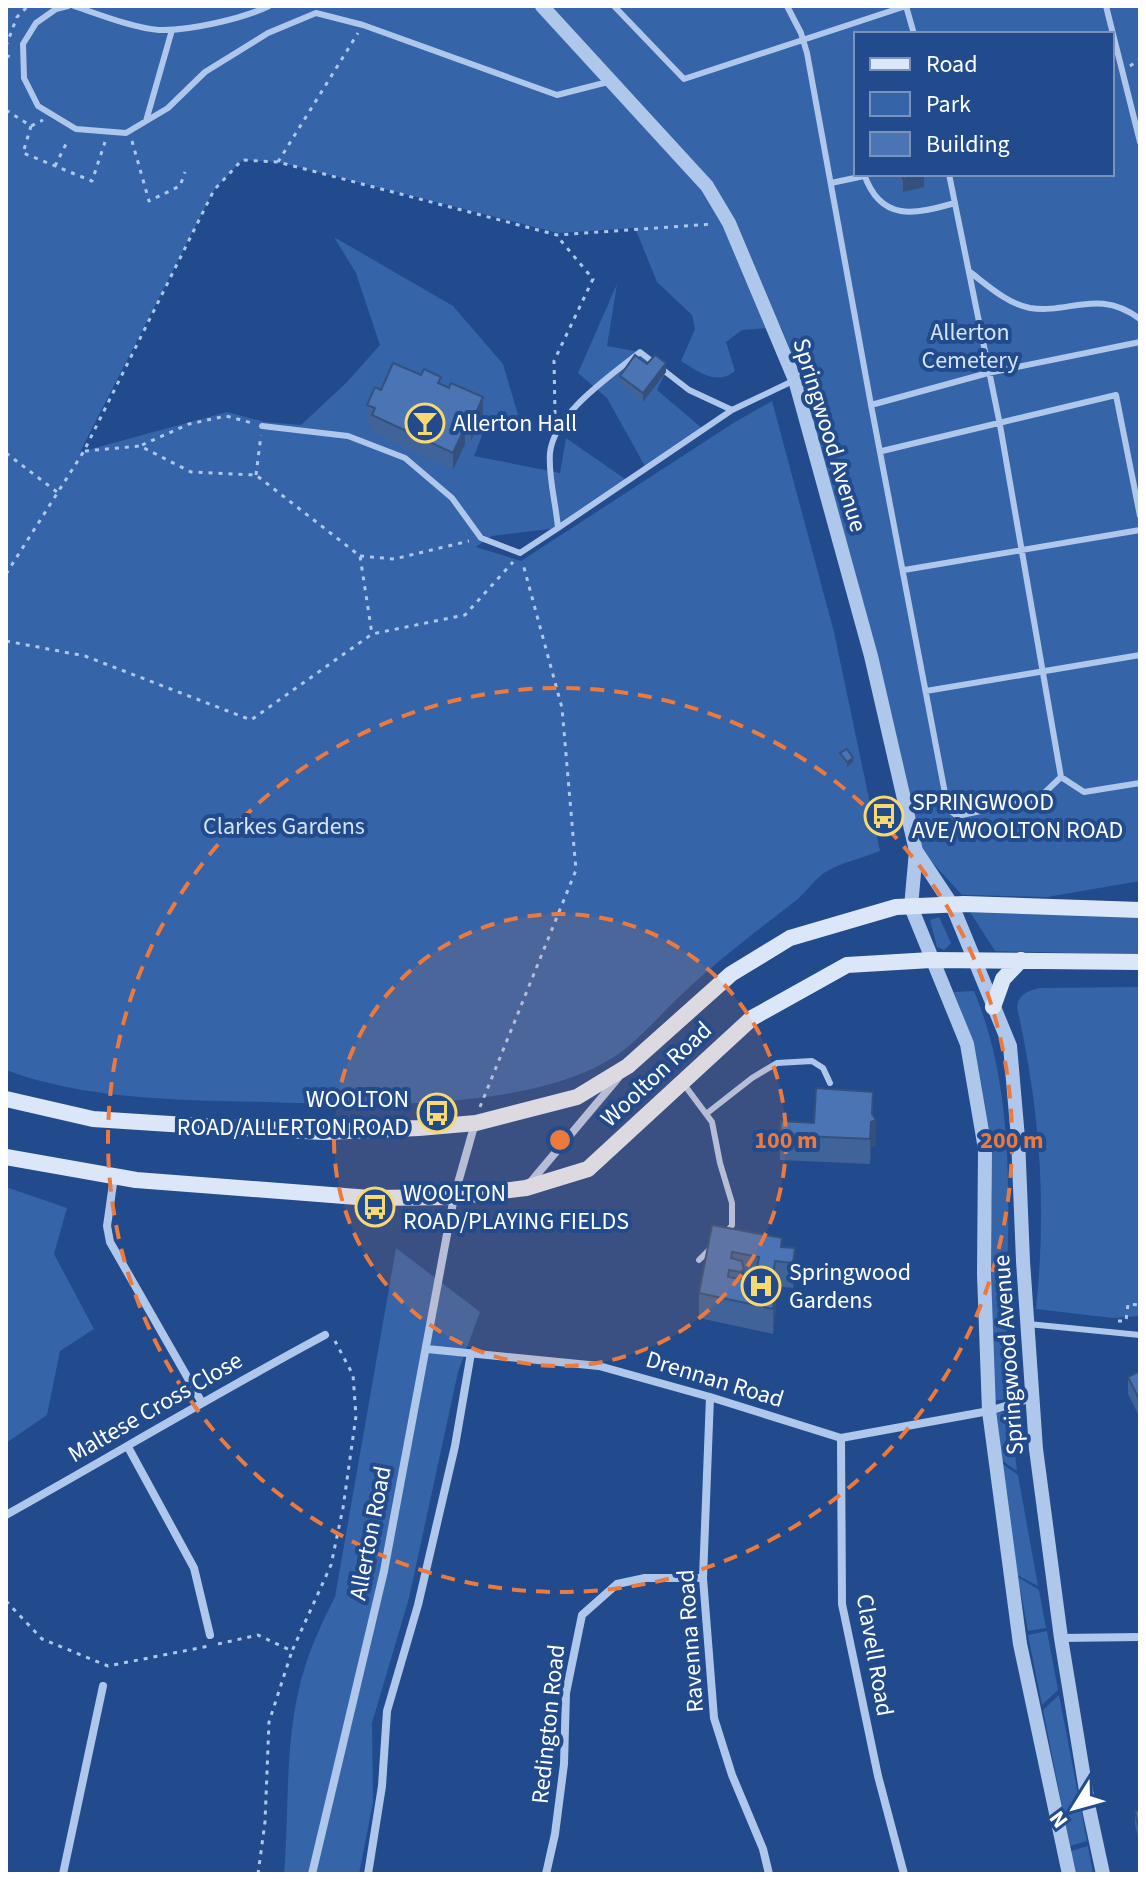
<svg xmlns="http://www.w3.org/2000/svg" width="1146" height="1880" viewBox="0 0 1146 1880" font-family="'Source Sans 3',sans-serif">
	<rect width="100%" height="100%" fill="#214b8c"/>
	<path fill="#3564a9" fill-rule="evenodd" d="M6 6H1140V881L1047 897 962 895 920 849 877 653 801 376 781 327 742 330 726 342 735 371C716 386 699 372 681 361L695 329 692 315 657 282 635 228 558 233 278 162 242 160 214 190 80 452 227 412 265 422 301 425 346 383 380 345 356 273 334 237 453 306 503 364 518 415 487 423 474 456 560 473 566 438 628 481 558 528 492 536 476 547 521 561 735 422 772 401 834 632 880 851C863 858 839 863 824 873 814 880 807 891 798 899 758 930 718 960 681 995 662 1013 636 1043 614 1057 527 1112 364 1105 264 1102 179 1100 87 1100 6 1070ZM856 34H1112V174H856Z
		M617 284 607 346 640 352 666 372 657 390 703 429 646 468 607 398 578 373Z
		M970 912 1051 915H1140V955L995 951Z
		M939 917 951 943 944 950 937 947 930 920Z
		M1140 987V1316L1113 1318 1036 1309C1047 1203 1040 1111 1017 1007 1019 994 1026 992 1039 988Z
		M974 991C1014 1087 1009 1193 1007 1294 1006 1329 1008 1364 1008 1399L992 1401 988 1285 992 1196 986 1119 975 1050 954 992Z
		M6 1187 67 1208 54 1254 94 1329 60 1351 47 1415 6 1443Z
		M396 1248 480 1312 458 1372 409 1598 372 1723 373 1802 359 1874H284C289 1814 285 1746 299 1689 306 1657 320 1626 335 1597Z
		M1008 1412 1010 1413 1017 1471 997 1457 993 1413Z
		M997 1460 1018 1475 1038 1586 1017 1575Z
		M1018 1577 1039 1590 1046 1628 1028 1631Z
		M1047 1631 1058 1690 1042 1705 1028 1635Z
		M1059 1695 1087 1841 1070 1846 1043 1710Z
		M1088 1846 1093 1874H1075L1071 1851Z"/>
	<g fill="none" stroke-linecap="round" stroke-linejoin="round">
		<path stroke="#afc7eb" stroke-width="3" stroke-dasharray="4 6" stroke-linecap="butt" d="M6 46 17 17 28 6
			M6 55 14 59
			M1130 66 1140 59
			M6 110 31 126 43 120
			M31 126 23 153 92 181 105 142
			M132 141 149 201 180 186 185 172
			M278 162 358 33
			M55 166 66 144
			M555 414 554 361 593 279 557 236
			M142 445 189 424 226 416 252 423
			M85 451 140 446 191 472 256 475 360 556 372 634
			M6 453 57 492
			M256 475 261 435
			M360 556 394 559 469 541
			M6 574 84 451 214 190 242 160 278 162 557 235 713 224
			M6 641 85 656 251 720 372 634 465 615 513 562
			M480 1107 576 870 562 708 523 564
			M1118 1321H1126L1128 1304 1140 1305
			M6 1601 42 1639 108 1666 209 1646
			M218 1644 258 1635 292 1651 331 1565 343 1508 356 1416 353 1375 335 1341
			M258 1874 265 1822 269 1722 292 1651"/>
		<path stroke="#afc7eb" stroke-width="6" d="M68 6 56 9 36 23 23 44 24 78 38 106 76 129 126 133 168 108 205 72 268 33 316 13 363 25 557 95 608 82
			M74 6C98 14 133 28 159 30 188 31 242 19 269 6
			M614 6 684 79 906 6 914 34
			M787 6 801 33 807 53 871 405
			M1106 6 1140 142
			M146 121 172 30
			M864 174C881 223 915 214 955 203
			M949 174 1000 425 1061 777 1084 792 1140 783
			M831 183 864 176
			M970 272C987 285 1008 304 1030 308 1070 314 1098 288 1140 319
			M732 410 689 390 640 352C611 376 554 413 550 453 548 476 556 504 558 528L732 410 795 380
			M262 426 348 436 405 458 452 498 481 538 520 553 558 528
			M882 451 1116 395 1140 516
			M904 570 1140 530
			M926 691 1140 655
			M1061 777 1038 799 957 816 948 809 871 405 988 373 1140 342
			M683 1083 712 1122 720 1163 732 1203V1225L726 1233
			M706 1114 752 1078 777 1063 812 1061 823 1068 830 1083
			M699 1260 712 1247
			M1028 1324 1140 1335"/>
		<path stroke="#afc7eb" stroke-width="8" d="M114 1177 107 1226 110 1242 201 1401
			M529 1184 618 1078
			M427 1349 599 1366 710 1397 841 1438 989 1411 1032 1398
			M710 1397 703 1578 714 1718 732 1775 763 1849 769 1874
			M841 1438 842 1604 878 1776 904 1874
			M128 1447 194 1568 210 1635
			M6 1515C113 1455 217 1393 325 1335
			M1061 1638 1140 1637
			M63 1874 103 1686
			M312 1874 384 1571 454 1197 475 1123
			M368 1874 382 1786 387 1711 418 1605 455 1446 471 1353
			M546 1874 555 1834 564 1764 566 1693 582 1615 617 1584 645 1578H703"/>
		<path stroke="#afc7eb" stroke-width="14" d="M542 6 707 186 729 223 795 380 871 656 916 851 911 907 967 1044 985 1149 984 1274 989 1411 1020 1644 1069 1874
			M916 851 952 905 1010 1046 1018 1138 1023 1261 1036 1449 1061 1638 1089 1809 1103 1874"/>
		<path stroke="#dbe6f9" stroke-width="16" d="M993 1007 1003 979 1021 960
			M6 1099 93 1119 201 1126 324 1132 419 1128 476 1123 577 1097 628 1066 731 974 790 938 896 907 964 904 1140 910
			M6 1157 136 1180 370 1198 454 1197 526 1188 588 1169 752 1018 847 965 931 960 1140 962"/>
	</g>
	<path fill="#40649a" d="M898 174H924V187L903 192Z
		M647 364 666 372 643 402 620 385V376Z
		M441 384 483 414 471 441 465 438V444L453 470 372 432V424L367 422V405L381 390Z
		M840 753 853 762 847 767 840 758Z
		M873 1116 876 1145 871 1147 870 1164 780 1160V1135L814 1123Z
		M712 1225 782 1247 795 1248V1273L793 1288 776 1286V1308L773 1334 699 1318V1293Z
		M1140 1371V1418L1128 1394V1377Z
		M1140 1810V1847L1135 1824V1811Z"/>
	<path fill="#34517d" d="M924 174V187L903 192V179Z
		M666 363V372L643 402V393Z
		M483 397V414L471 441V424Z
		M465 427V444L453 470V453Z
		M853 758V762L847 767V762Z
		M873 1092V1121L876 1120V1145L871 1147 870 1164V1139Z
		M795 1248V1273L793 1288V1263Z
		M744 1270V1295L740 1297V1272Z
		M776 1283V1308L773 1334V1309Z"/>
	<path fill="#4a74b3" stroke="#34517d" stroke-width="2" fill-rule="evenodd" d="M902 174H922L903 179Z
		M635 355 647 364 655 355 666 363 643 393 620 376Z
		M393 363 421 375 424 369 441 377 438 383 449 388 451 383 483 397 471 424 460 419 458 424 465 427 453 453 372 415 375 408 367 405 375 387 381 390Z
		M847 749 853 758 847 762 840 753Z
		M816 1088 873 1092 872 1114 876 1120 871 1122 870 1139 780 1135 781 1121 814 1123Z
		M712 1225 782 1238 781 1247 795 1248 793 1263 775 1261 772 1282 776 1283 773 1309 699 1293ZM732 1252 759 1257 755 1279 748 1278V1280L728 1277 729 1270 740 1272 744 1270 742 1261 731 1258Z
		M1140 1371V1401L1128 1377Z
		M1140 1810V1834L1135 1811Z"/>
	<circle cx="560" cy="1140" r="226" fill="#ed7a3d" fill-opacity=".12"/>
	<g fill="none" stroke="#ed7a3d" stroke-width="4" stroke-dasharray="14 10">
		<circle cx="560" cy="1140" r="226"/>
		<circle cx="560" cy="1140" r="452"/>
	</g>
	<defs>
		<symbol id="bar-ring" viewBox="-11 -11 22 22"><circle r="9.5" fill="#214b8c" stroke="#f8d871" stroke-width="1.5"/><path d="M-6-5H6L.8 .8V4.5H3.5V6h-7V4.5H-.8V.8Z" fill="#f8d871"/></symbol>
		<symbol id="bus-ring" viewBox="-11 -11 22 22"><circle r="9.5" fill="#214b8c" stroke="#f8d871" stroke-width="1.5"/><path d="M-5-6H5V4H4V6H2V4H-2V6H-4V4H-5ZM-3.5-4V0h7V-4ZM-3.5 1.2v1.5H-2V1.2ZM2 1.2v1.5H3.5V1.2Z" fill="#f8d871"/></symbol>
		<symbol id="hospital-ring" viewBox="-11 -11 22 22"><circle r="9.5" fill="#214b8c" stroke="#f8d871" stroke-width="1.5"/><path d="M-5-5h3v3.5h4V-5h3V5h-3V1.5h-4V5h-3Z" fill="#f8d871"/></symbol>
	</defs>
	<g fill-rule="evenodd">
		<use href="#bar-ring" x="403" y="401" width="44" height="44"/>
		<use href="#bus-ring" x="862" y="794" width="44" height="44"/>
		<use href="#bus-ring" x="415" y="1091" width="44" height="44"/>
		<use href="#bus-ring" x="353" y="1185" width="44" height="44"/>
		<use href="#hospital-ring" x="739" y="1264" width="44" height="44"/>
	</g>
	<g text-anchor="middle" stroke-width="8" stroke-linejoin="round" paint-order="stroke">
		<g font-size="24" fill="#d4e3f8" stroke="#214b8c">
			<text x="970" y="340">Allerton<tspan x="970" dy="28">Cemetery</tspan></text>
			<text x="284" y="834">Clarkes Gardens</text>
		</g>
		<g font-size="24" fill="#fff" stroke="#214b8c" text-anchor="start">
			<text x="453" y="431">Allerton Hall</text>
			<text x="912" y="810">SPRINGWOOD<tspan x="912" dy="28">AVE/WOOLTON ROAD</tspan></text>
			<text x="409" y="1107" text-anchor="end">WOOLTON<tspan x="409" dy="28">ROAD/ALLERTON ROAD</tspan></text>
			<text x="403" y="1201">WOOLTON<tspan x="403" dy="28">ROAD/PLAYING FIELDS</tspan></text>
			<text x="789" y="1280">Springwood<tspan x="789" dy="28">Gardens</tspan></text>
		</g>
		<g font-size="24" fill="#fff" stroke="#214b8c">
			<text transform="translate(830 435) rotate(73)" y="8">Springwood Avenue</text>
			<text transform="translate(656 1074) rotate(-43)" y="8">Woolton Road</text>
			<text transform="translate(1008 1355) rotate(-94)" y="8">Springwood Avenue</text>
			<text transform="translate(715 1379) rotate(17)" y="8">Drennan Road</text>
			<text transform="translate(155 1407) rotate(-30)" y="8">Maltese Cross Close</text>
			<text transform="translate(370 1533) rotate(-79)" y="8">Allerton Road</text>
			<text transform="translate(690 1641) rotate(-94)" y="8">Ravenna Road</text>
			<text transform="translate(875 1655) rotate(80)" y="8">Clavell Road</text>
			<text transform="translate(548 1724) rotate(-84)" y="8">Redington Road</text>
		</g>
	</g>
	<circle cx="560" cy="1140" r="12" fill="#ed7a3d" stroke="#214b8c" stroke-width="4"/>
	<g font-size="24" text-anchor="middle" font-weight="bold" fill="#ed7a3d" stroke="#214b8c" stroke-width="8" stroke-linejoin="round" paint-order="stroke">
		<text x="786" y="1148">100 m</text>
		<text x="1012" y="1148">200 m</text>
	</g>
	<rect width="1146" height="1880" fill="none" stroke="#ffffff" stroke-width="16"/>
	<rect x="854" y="32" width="260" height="144" fill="#214b8c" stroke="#7a93ba" stroke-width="2"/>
	<rect x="870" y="58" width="40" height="12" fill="#dbe6f9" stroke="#7a93ba" stroke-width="2"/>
	<text x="926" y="72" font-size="24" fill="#ffffff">Road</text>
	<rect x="870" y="92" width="40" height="24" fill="#3564a9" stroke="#7a93ba" stroke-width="2"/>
	<text x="926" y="112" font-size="24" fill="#ffffff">Park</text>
	<rect x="870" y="132" width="40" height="24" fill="#4a74b3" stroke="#7a93ba" stroke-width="2"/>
	<text x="926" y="152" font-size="24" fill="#ffffff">Building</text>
	<g transform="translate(1074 1808) rotate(233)" stroke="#214b8c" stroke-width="6" paint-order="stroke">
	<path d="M0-6L14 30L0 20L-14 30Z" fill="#ffffff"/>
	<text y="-12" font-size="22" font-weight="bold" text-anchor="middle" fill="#ffffff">N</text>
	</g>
</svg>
